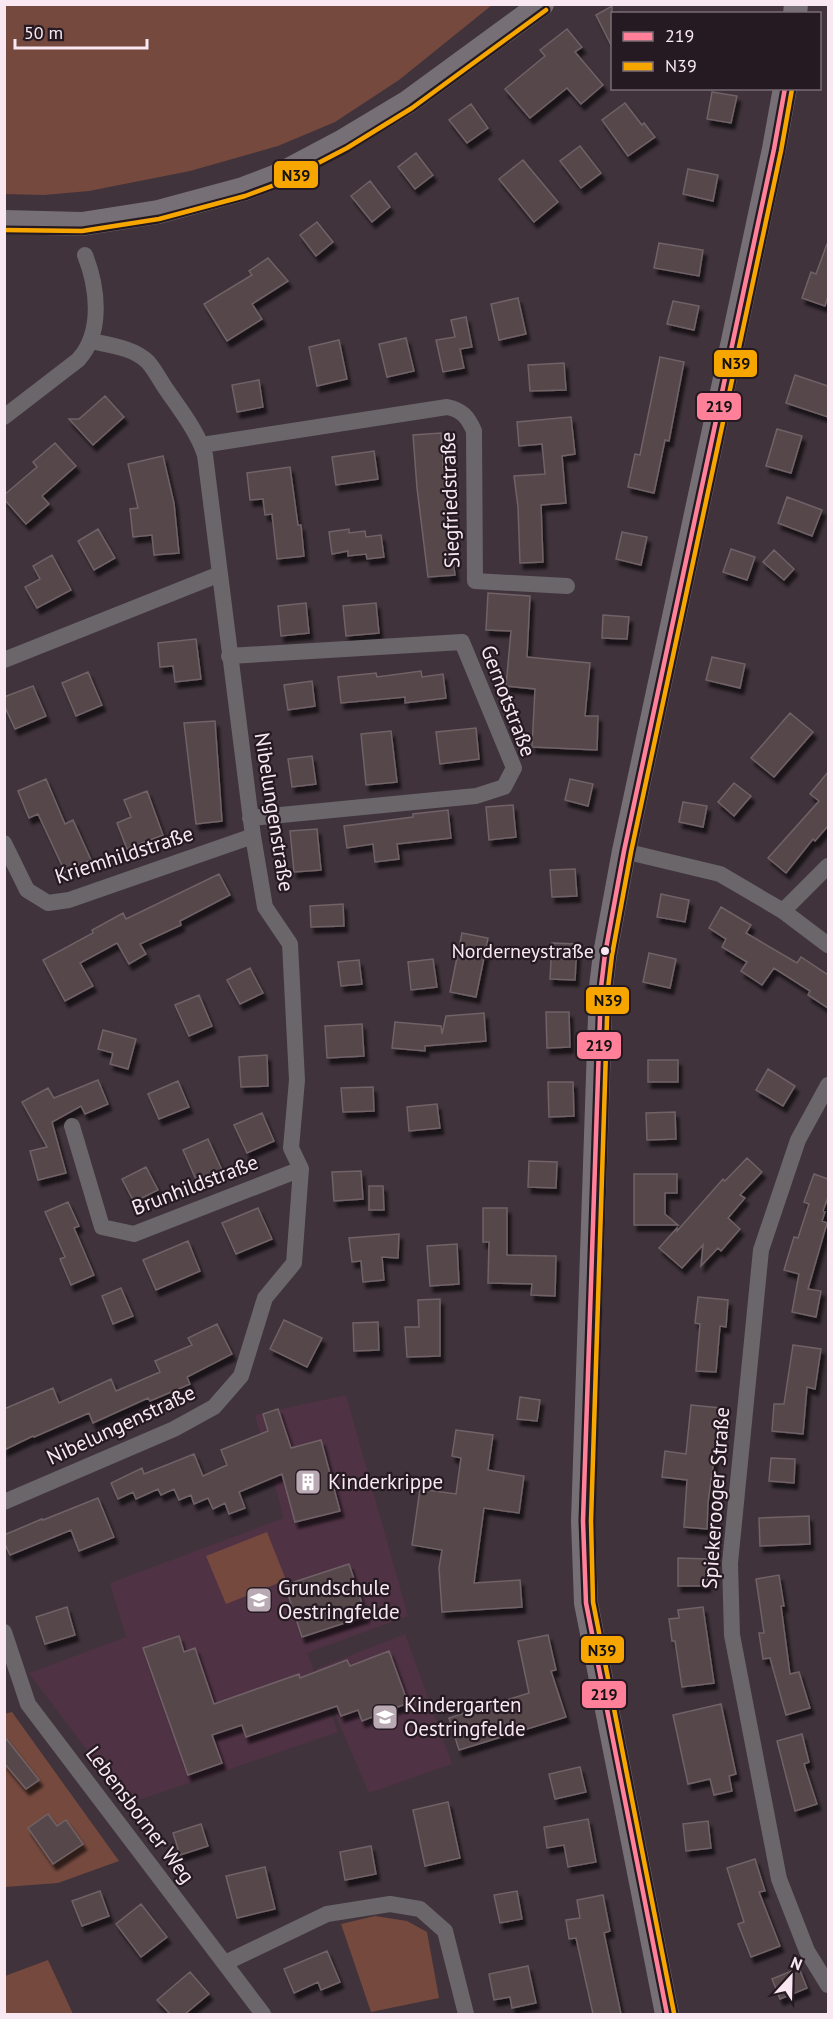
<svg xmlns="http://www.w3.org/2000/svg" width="833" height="2019" viewBox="0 0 833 2019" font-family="'PT Sans',sans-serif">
	<defs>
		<filter id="shadow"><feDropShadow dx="3.5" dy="6" stdDeviation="1.5" flood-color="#0009"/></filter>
	</defs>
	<rect width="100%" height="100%" fill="#40333b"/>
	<path fill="#503245" d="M346 1395 408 1616 307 1653 338 1732 127 1804 29 1673 126 1637 110 1583 284 1518 255 1415Z
		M405 1634 452 1764 369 1793 316 1669Z"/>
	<path fill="#75493e" d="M5 4H492V5L399 80 335 122 278 146 190 171 89 191 44 195 5 194Z
		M267 1532 286 1580 226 1604 206 1556Z
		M12 1712 119 1861 58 1883 5 1887 4 1714Z
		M375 1916 407 1921 427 1932 439 1998 371 2012 341 1924Z
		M48 1960 73 2014H5V1976Z"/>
	<path fill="#57474c" stroke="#6f6266" stroke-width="1.5" filter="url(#shadow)" d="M612 6V47L596 15Z
		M567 29 582 47 575 52 603 85 581 104 567 88 530 118 505 89 545 56 540 50Z
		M712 92 737 96 731 123 707 119Z
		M625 103 642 125 644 123 655 137 628 156 602 120Z
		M471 104 488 128 467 143 449 120Z
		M580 146 601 173 581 188 560 161Z
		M416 153 433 175 415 189 398 167Z
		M523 160 558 202 534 222 499 179Z
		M688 169 718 175 713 201 683 194Z
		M370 181 390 207 372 222 351 196Z
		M317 222 333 242 316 256 300 235Z
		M659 243 703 250 699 276 654 268Z
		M827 244H828V296L825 306 802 298 811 272 816 274Z
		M268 258 288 281 252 304 262 319 227 341 204 304 252 275 249 271Z
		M518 298 526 334 499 340 491 304Z
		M673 301 699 306 694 330 667 324Z
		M466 317 472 347 460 349 464 368 443 372 436 340 455 337 451 320Z
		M406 338 414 371 387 377 379 344Z
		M339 340 347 379 317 386 309 347Z
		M660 357 684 362 669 441 665 440 654 493 628 487 635 454 640 455Z
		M564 363 566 390 530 391 528 365Z
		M795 375 828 386V417L786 403Z
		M259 380 263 407 237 412 232 385Z
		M105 396 124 417 93 445 69 419H79Z
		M571 417 575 454 562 456 566 503 541 505 543 562 520 563 518 507 514 476 545 474 542 444 519 446 517 422Z
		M777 429 802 436 791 473 766 466Z
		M441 433 446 506 455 575 428 577 417 488 413 435Z
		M55 443 76 466 42 496 49 504 26 524 4 499V495L37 467 33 462Z
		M374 451 378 479 336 485 332 457Z
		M163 456 174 503 179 553 154 555 152 535 133 537 130 509 138 508 128 464Z
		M290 467 298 525H301L304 556 277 559 272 514 265 515 263 499 250 500 247 473Z
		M787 497 822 510 812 536 778 523Z
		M98 529 115 558 94 570 78 541Z
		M349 529V533L365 531 366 537 381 535 384 557 367 559 366 554 348 556V551L332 554 329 532Z
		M622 532 647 537 641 565 616 559Z
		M731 549 755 557 747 580 723 572Z
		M774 550 794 569 784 580 763 562Z
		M52 555 71 590 37 608 25 587 40 579 33 566Z
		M488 593 530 596 527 657 590 663 585 716H598L597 750 532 747 535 689 506 686 511 631 486 630Z
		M306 603 309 633 281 636 278 606Z
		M376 603 379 633 346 636 343 606Z
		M603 615 629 617 627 639 602 638Z
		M196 639 201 679 175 682 173 666 160 667 158 643Z
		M712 657 745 664 740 688 706 680Z
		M421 671 422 677 443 674 446 698 405 703V697L341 703 338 677 376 673 377 677Z
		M88 672 102 705 76 716 62 683Z
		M312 681 315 706 288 710 284 685Z
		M33 686 46 716 15 729 4 705V697Z
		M790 713 813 732 774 777 751 758Z
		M215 721 222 821 196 824 184 723Z
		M476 728 479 759 440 764 436 732Z
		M391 731 397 782 366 785 361 734Z
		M312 756 316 784 292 787 288 759Z
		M828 772V826L815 841 813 839 786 873 768 858 819 801 810 794Z
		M46 779 65 824 73 820 91 860 65 872 38 814 29 818 18 791Z
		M570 779 593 784 588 806 565 800Z
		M734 783 751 796 734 816 718 802Z
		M147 791 163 835 127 849 117 823 131 817 124 800Z
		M683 802 707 806 703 827 679 822Z
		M513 805 516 837 489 840 486 807Z
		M448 810 451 838 397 844 399 859 375 862 373 844 347 848 344 826 413 817V814Z
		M317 829 321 870 294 872 290 831Z
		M575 869 577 896 552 897 550 870Z
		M219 874 230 895 180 921 181 925 140 944 146 954 129 964 117 943 80 963 93 986 65 1001 43 960 93 933 92 930 123 913 126 919Z
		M661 894 689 900 685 922 657 917Z
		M343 904 344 926 311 927 310 906Z
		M721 907 751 925 746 933 797 963 801 957 828 975V1008L808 995 810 991 774 968 762 985 741 971 747 962 722 947 726 939 709 928Z
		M462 933 488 938 476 997 450 992Z
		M552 943 577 944 575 980 550 979Z
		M649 953 676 959 670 988 643 982Z
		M433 959 437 987 411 990 408 962Z
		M359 960 362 984 341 986 338 962Z
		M250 968 263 993 240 1004 227 980Z
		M199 995 212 1026 189 1036 175 1005Z
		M546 1012H569L570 1047 547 1048Z
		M484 1013 486 1041 425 1046V1051L392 1048 395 1022 441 1026 442 1034 446 1016Z
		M362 1024 364 1056 327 1058 325 1026Z
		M103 1030 136 1039 128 1069 110 1064 113 1053 98 1049Z
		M267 1055 268 1086 241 1087 239 1057Z
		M648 1060H678V1082H648Z
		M768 1069 795 1086 783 1106 756 1090Z
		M98 1080 108 1104 85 1114 81 1106 52 1122 66 1173 38 1180 30 1151 47 1147 22 1102 48 1088 54 1098Z
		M178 1081 189 1107 159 1119 148 1094Z
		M548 1082H573L574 1116 549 1117Z
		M373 1087 374 1111 343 1112 341 1088Z
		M437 1104 440 1128 409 1131 407 1107Z
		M675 1112 676 1139 647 1140 646 1113Z
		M262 1113 274 1141 247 1153 234 1125Z
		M208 1139 222 1170 197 1182 183 1150Z
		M747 1158 762 1172 740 1195 745 1198 728 1218 740 1229 721 1251 718 1248 701 1266 703 1245 682 1268 659 1248 677 1228V1231L723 1179 725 1181Z
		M529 1161 557 1162 556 1188 528 1187Z
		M146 1167 158 1190 134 1202 122 1179Z
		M361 1171 363 1199 334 1201 332 1172Z
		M634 1174H677V1193H665V1214L678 1225H634Z
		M814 1174 828 1179V1197L823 1211 825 1212 822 1221 827 1223 808 1289 821 1291 816 1317 792 1312 799 1274 784 1270 794 1237 798 1238 809 1204 804 1202Z
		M369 1186H383L384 1210H369Z
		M68 1202 79 1226 74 1228 94 1275 71 1285 60 1259 65 1257 45 1212Z
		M258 1208 272 1239 236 1254 222 1223Z
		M483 1208H507V1255L556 1256 555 1296 531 1295 532 1284 488 1283 489 1242H483Z
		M399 1234 398 1258 382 1257 384 1280 363 1282 361 1261 352 1262 349 1238Z
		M188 1241 200 1271 156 1290 143 1260Z
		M457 1244 459 1284 430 1286 427 1246Z
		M121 1288 133 1316 113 1324 102 1296Z
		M698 1297 728 1300 726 1327 720 1326 716 1372 696 1371 700 1324 695 1323Z
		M440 1299V1356L407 1357 405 1327H419L418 1300Z
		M284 1320 322 1338 307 1367 270 1349Z
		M378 1322 379 1350 354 1351 353 1323Z
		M217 1324 232 1354 187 1377 190 1384 150 1401 148 1398 93 1423 89 1413 34 1437 33 1436 4 1450V1409L53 1388 59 1403 111 1379 116 1391 160 1372 155 1361 192 1345 188 1338Z
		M793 1345 821 1349 815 1389 807 1387 803 1434 772 1431 774 1404H784Z
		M520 1397 540 1400 537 1421 517 1419Z
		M691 1405 721 1408 708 1503 707 1529 684 1527 687 1480 662 1477 665 1451 686 1454Z
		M278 1409 291 1448 321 1440 340 1511 295 1522 282 1474 239 1492 245 1508 229 1514 225 1503 213 1509 208 1498 194 1504 191 1495 179 1500 174 1489 161 1495 158 1489 136 1499 133 1492 118 1499 111 1483 142 1468 144 1474 194 1454 203 1476 227 1465 221 1450 268 1431 263 1414Z
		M456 1430 493 1435 488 1470 524 1476 519 1513 484 1508 474 1583 520 1580 522 1607 442 1612 439 1568 442 1550 412 1545 420 1489 456 1494 461 1458 452 1456Z
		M771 1458 795 1459 794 1483 769 1481Z
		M98 1498 114 1537 79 1551 71 1530 10 1555 4 1542V1535L42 1519 43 1520Z
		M809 1516 810 1544 760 1546 759 1518Z
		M678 1558 708 1559 707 1586H678Z
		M349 1564 366 1616 302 1637 285 1585Z
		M779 1575 784 1606H781L790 1674 799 1672 810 1708 786 1715 770 1658 763 1659 759 1633H764L756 1579Z
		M67 1607 75 1635 45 1644 36 1617Z
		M703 1607 714 1683 682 1687 675 1641H672L669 1619 679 1618 678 1610Z
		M548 1635 556 1670 551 1671 566 1717 459 1750 449 1718 529 1693 518 1641Z
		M179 1636 184 1652 195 1648 214 1704 299 1674 300 1678 347 1660 350 1666 389 1651 408 1703 362 1721 358 1710 341 1716 337 1706 246 1737 242 1725 212 1735 222 1763 188 1775 143 1648Z
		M721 1704 736 1774 729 1776 732 1791 714 1795 710 1779 688 1784 673 1715Z
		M802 1734 809 1762 804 1764 817 1804 795 1811 777 1741Z
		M4 1736 39 1780 26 1789 4 1763Z
		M580 1767 586 1792 555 1799 549 1774Z
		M448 1802 460 1858 425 1866 413 1810Z
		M48 1814 57 1826 66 1820 83 1844 53 1864 28 1828Z
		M588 1819 596 1862 568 1867 564 1845 547 1848 544 1827Z
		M708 1821 711 1848 686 1851 683 1824Z
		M201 1824 208 1846 180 1855 173 1833Z
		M371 1846 376 1874 345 1880 340 1852Z
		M755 1859 765 1891 759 1892 780 1946 751 1957 738 1924 744 1922 727 1868Z
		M265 1867 275 1909 237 1918 226 1876Z
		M100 1891 109 1916 82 1926 72 1901Z
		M517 1891 522 1919 500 1923 494 1895Z
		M603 1895 610 1931 604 1933 621 2014H593L576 1938 569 1939 566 1920 580 1918 577 1900Z
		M141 1904 167 1937 141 1957 116 1924Z
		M327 1951 340 1982 321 1990 318 1982 294 1993 284 1969Z
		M528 1966 536 2003 512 2008 510 1997 494 2000 489 1974Z
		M799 1968 807 1988 780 1999 772 1979Z
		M190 1972 209 1994 185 2014H170L157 2000Z"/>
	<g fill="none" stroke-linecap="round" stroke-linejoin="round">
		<path stroke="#6a666a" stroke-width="16" d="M4 417 78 360C103 333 98 288 85 255
			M202 445 447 407C462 410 468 417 474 431L475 581 567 586
			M229 656 462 642 514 768 504 787 476 796 250 818
			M4 660 220 574
			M4 843 27 890 48 903 69 900 253 836
			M624 851 720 874 783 911 828 945
			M783 911 828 866
			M828 1085 798 1140 761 1250 730 1563 732 1635 779 1879 807 1951 828 1985
			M72 1126 102 1227 134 1234 301 1169
			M4 1502 174 1429 214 1407 241 1376 265 1298 294 1263 301 1169 291 1148 297 1080 290 944 265 907 253 836 205 455C197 430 178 407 164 386 159 378 154 369 148 362 134 348 110 345 91 341
			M4 1632 28 1704 263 2014
			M225 1963 327 1914 390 1904 420 1909 445 1931 466 2014"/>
		<path stroke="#767076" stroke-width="24" d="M795 14 796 4
			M4 222 82 224 158 212 243 189 277 176 343 141 408 102 542 4
			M667 2014 586 1603 583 1521 601 987 605 954 624 851 774 149 785 88"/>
		<defs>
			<path id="bus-1" d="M667 2014 586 1603 583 1521 601 987 605 954 624 851 774 149 785 88"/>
			<path id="bus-2" d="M4 230 82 231 159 219 245 196 280 183 347 148 412 108 546 10
				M674 2013 593 1602 591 1521 608 988 612 955 631 852 781 151 792 89"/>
		</defs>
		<use href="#bus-1" stroke="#251a21" stroke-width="9"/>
		<use href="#bus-2" stroke="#251a21" stroke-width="9"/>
		<use href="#bus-1" stroke="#ff8098" stroke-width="4.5"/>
		<use href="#bus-2" stroke="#f7a600" stroke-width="4.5"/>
	</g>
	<defs>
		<symbol id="building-square" viewBox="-11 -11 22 22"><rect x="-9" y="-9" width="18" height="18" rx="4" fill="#b8a9b2" stroke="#251a21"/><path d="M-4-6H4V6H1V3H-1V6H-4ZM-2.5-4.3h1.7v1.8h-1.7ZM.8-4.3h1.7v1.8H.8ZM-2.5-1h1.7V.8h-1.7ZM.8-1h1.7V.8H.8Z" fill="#fff"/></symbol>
		<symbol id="school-square" viewBox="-11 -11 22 22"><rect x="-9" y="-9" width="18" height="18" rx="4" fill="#b8a9b2" stroke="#251a21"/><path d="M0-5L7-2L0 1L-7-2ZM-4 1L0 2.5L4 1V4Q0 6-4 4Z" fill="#fff"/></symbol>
	</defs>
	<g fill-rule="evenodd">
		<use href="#building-square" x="293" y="1467" width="30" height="30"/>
		<use href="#school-square" x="244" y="1585" width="30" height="30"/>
		<use href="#school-square" x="370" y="1702" width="30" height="30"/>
	</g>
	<circle fill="#f9e8f2" stroke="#251a21" stroke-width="2" cx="605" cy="951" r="5"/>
	<g text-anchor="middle" stroke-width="4.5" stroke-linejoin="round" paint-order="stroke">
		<g font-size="20" fill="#f9e8f2" stroke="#251a21" text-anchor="end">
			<text x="594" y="958">Norderneystraße</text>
		</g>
		<g font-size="21" fill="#f9e8f2" stroke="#251a21">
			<text transform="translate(450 500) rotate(-92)" y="7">Siegfriedstraße</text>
			<text transform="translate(508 701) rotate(69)" y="7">Gernotstraße</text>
			<text transform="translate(274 812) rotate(81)" y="7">Nibelungenstraße</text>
			<text transform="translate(124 855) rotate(-18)" y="7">Kriemhildstraße</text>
			<text transform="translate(195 1185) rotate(-21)" y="7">Brunhildstraße</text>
			<text transform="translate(121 1425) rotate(-25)" y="7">Nibelungenstraße</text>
			<text transform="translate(716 1498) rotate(-86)" y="7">Spiekerooger Straße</text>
			<text transform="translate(140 1815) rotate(53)" y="7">Lebensborner Weg</text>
		</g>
		<g font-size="21" fill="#f9e8f2" stroke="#251a21" text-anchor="start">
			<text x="328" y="1489">Kinderkrippe</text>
			<text x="278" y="1595">Grundschule<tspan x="278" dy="24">Oestringfelde</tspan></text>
			<text x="404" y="1712">Kindergarten<tspan x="404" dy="24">Oestringfelde</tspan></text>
		</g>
	</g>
	<g stroke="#251a21" stroke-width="2">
		<rect x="273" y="160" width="46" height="29" rx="6" fill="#f7a600"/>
		<rect x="713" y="349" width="45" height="29" rx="6" fill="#f7a600"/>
		<rect x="696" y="392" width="46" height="29" rx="6" fill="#ff8098"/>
		<rect x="585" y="986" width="45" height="29" rx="6" fill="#f7a600"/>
		<rect x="576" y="1031" width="46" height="29" rx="6" fill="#ff8098"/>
		<rect x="580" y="1635" width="45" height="29" rx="6" fill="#f7a600"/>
		<rect x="581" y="1680" width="46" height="29" rx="6" fill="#ff8098"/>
	</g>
	<g font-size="16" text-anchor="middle" font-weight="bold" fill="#111">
		<text x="296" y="181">N39</text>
		<text x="736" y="369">N39</text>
		<text x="719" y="412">219</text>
		<text x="608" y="1006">N39</text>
		<text x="599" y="1051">219</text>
		<text x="602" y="1656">N39</text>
		<text x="604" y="1700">219</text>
	</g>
	<rect width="833" height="2019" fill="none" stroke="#f9e8f2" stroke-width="12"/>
	<rect x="611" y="12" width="210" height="78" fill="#251a21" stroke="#7a6c75" stroke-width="1.5"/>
	<rect x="623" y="32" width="30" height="9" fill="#ff8098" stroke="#7a6c75" stroke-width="1.5"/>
	<text x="665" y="42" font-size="18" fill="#f9e8f2">219</text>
	<rect x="623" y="62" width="30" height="9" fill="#f7a600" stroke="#7a6c75" stroke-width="1.5"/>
	<text x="665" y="72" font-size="18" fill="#f9e8f2">N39</text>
	<g transform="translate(791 1977) rotate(22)" stroke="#251a21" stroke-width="4.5" paint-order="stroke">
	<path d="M0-4.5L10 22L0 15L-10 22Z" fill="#f9e8f2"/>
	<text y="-9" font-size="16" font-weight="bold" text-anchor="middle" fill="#f9e8f2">N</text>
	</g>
	<path d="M15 39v9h132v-9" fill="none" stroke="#f9e8f2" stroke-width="3"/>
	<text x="24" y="39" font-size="18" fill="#f9e8f2" stroke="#251a21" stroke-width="4.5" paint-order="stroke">50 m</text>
</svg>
